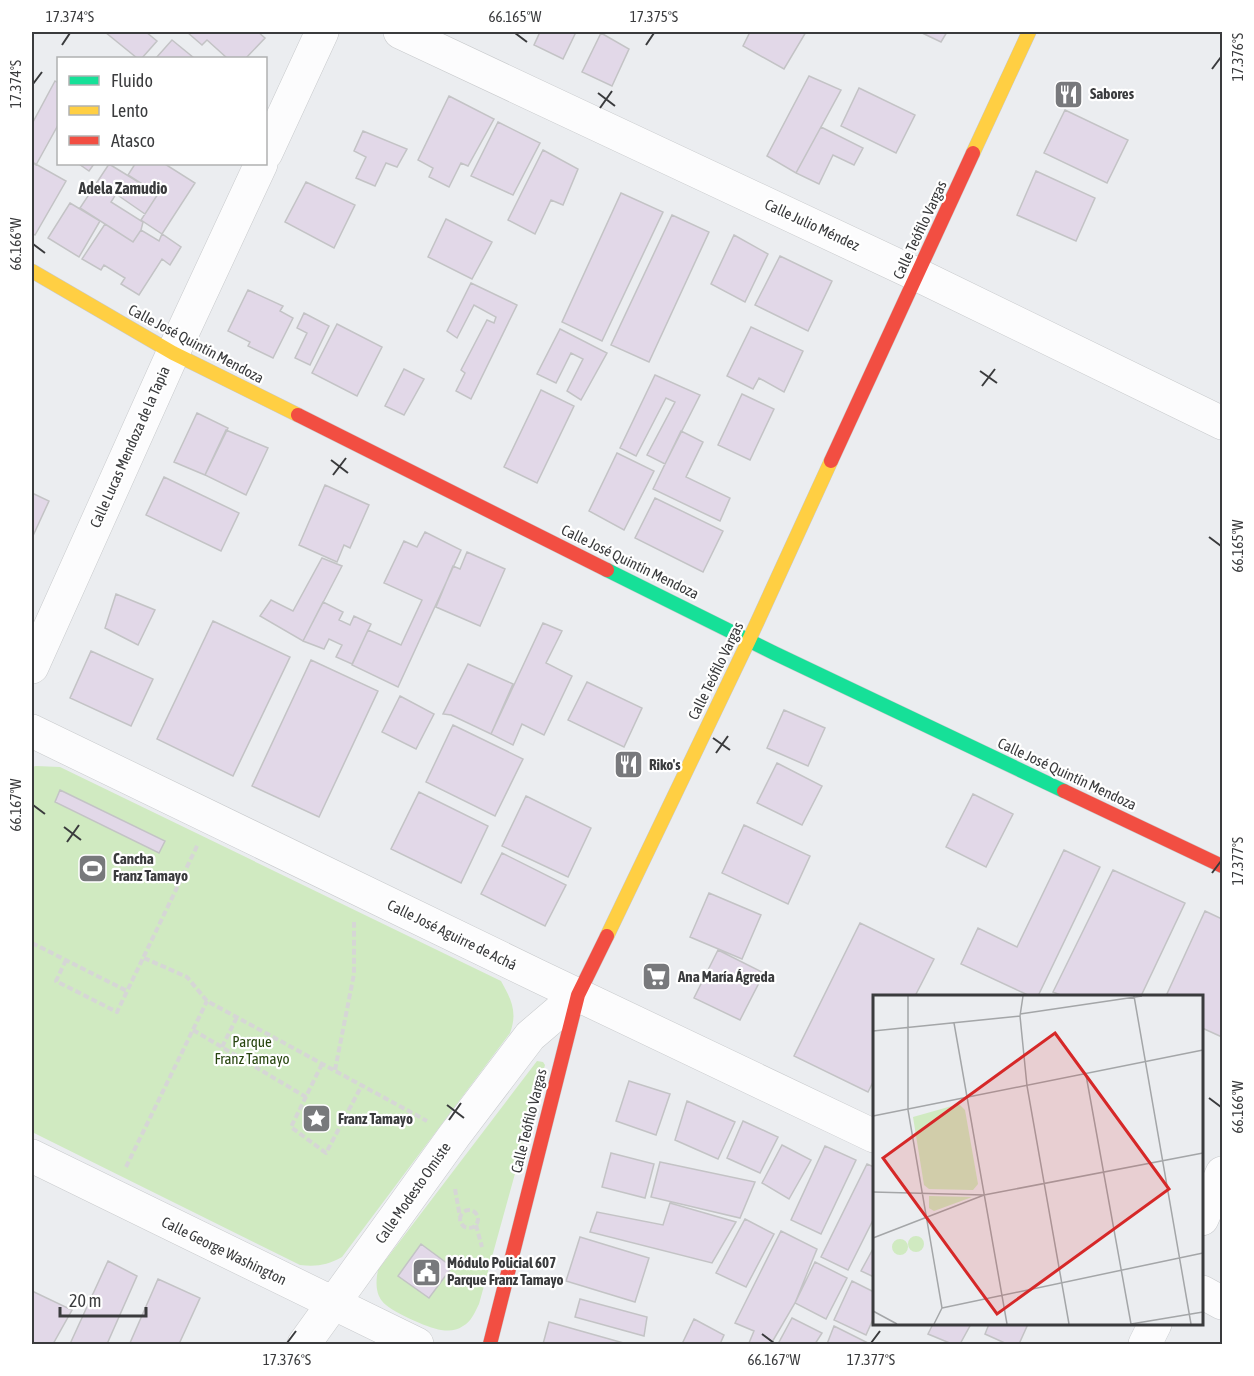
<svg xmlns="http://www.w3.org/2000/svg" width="1254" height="1376" viewBox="0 0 1254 1376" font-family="'Asap Condensed',sans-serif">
	<rect width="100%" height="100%" fill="#ebedf0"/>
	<path fill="#d0eac1" d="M36 766 60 767 501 981C511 999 518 1012 510 1033L342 1257C327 1265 317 1267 300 1265L32 1132V767Z
		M537 1061 543 1062 545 1065 479 1304C475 1312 471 1322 463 1326 456 1331 449 1331 441 1330 428 1328 389 1311 382 1301 375 1292 376 1280 378 1270Z"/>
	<path fill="#e2d8e8" stroke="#c3c3c5" stroke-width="1.5" d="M105 32H146L157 41 142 58H137Z
		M187 32H258L265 38 246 58H227L207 40 202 45Z
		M540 32H576L563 59 534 45Z
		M750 32H806L784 69 743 46Z
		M920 32H947L941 42Z
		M601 33 629 49 612 86 582 72Z
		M172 40 194 58H156Z
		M809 76 841 90 796 173 767 156Z
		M55 81 58 83V125L36 165 32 162V124Z
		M859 88 915 115 896 153 841 126Z
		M449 96 494 119 468 166 461 163 449 187 429 177 433 168 418 160Z
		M1065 110 1128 140 1107 183 1044 153Z
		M498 122 540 143 513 195 471 176Z
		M821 127 863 148 854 165 833 155 819 184 796 173Z
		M363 131 407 149 397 167 386 163 375 186 356 178 366 157 354 151Z
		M543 150 578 169 563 205 551 200 535 234 508 220Z
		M32 162 66 181 35 235 32 233Z
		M79 164H94L89 171Z
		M109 164 158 194 145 214 116 194 111 202 143 222 141 230 133 242 80 208Z
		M135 164H165L195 183 162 234 141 220 158 194 128 175Z
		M1036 171 1095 198 1076 241 1017 215Z
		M306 182 355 205 334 248 285 222Z
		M621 193 663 212 602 341 562 322Z
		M70 203 100 221 79 257 48 238Z
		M672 215 709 232 649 362 611 345Z
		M446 219 492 242 472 279 428 257Z
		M105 224 133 242 141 230 159 241 162 234 181 247 170 265 162 259 139 295 121 284 125 278 104 265 101 270 82 259Z
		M734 235 768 254 745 302 711 284Z
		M780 256 832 281 808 331 755 305Z
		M471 283 517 305 471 399 456 391 465 373 461 370 487 320 494 323 496 317 474 305 457 338 447 331Z
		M248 290 283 306 280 311 293 318 273 358 248 346 250 342 228 331Z
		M304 313 329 326 310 365 295 358 307 333 297 328Z
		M337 324 382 347 357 396 312 373Z
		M751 327 803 351 784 392 759 378 753 389 727 376Z
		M560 329 607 353 581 400 567 391 583 359 571 353 556 383 537 374Z
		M404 369 424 379 404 415 385 406Z
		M655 375 700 395 665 464 647 455 675 402 666 398 636 456 620 448Z
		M541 390 574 406 537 483 504 467Z
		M742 394 774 409 750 460 718 445Z
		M197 413 228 428 205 475 174 462Z
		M226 430 268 448 246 495 205 475Z
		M681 431 703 442 686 477 730 498 720 521 653 489Z
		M617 453 654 471 624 530 589 511Z
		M164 477 239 513 221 551 146 515Z
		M325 485 369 505 350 548 344 545 337 562 299 545Z
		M32 493 49 501 32 538Z
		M655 498 723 531 703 572 635 538Z
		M425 532 461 550 398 687 352 665 368 630 401 645 422 600 384 583 404 541 417 547Z
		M467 552 505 569 480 626 436 607 453 566 460 569Z
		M322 558 342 566 303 641 260 616 271 600 293 611Z
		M116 594 155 610 138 645 105 628Z
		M323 602 343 612 339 620 350 625 354 616 371 624 352 664 336 657 342 645 329 639 324 649 303 641Z
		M213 621 290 657 233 776 157 739Z
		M543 623 562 631 546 663 572 676 544 735 522 724 513 745 491 734Z
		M91 651 153 679 131 726 70 698Z
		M311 660 378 691 319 817 252 786Z
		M468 664 513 684 491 734 451 715 443 714Z
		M587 682 642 708 624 747 568 720Z
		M400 696 434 714 416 749 382 732Z
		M784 710 825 728 808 766 767 748Z
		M453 725 523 759 495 816 426 782Z
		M777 763 822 786 802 825 757 803Z
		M60 790 165 841 159 853 55 802Z
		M419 792 488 826 461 883 391 849Z
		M973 794 1013 814 986 867 946 847Z
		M526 796 591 828 568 877 502 846Z
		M744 825 810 856 788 904 722 873Z
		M1064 850 1100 867 1038 996H1030L961 964 978 928 1017 947Z
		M502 853 566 885 545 926 481 894Z
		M1113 870 1185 903 1141 996H1063L1053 992Z
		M709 893 761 915 742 959 690 937Z
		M1205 911 1222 919V1037L1202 1028V996H1166Z
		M860 923 934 959 915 996H874V1080L868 1092 794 1056Z
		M718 950 764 973 740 1020 694 998Z
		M629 1081 670 1094 656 1135 616 1121Z
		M687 1101 735 1122 718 1159 675 1140Z
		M743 1121 778 1137 760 1173 727 1158Z
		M782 1145 811 1160 789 1199 762 1183Z
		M825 1146 856 1160 821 1234 791 1220Z
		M611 1153 654 1164 645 1198 602 1187Z
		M660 1162 755 1182 740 1218 651 1197Z
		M867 1164 874 1167V1218L848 1270 821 1257Z
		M670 1203 736 1222 712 1263 590 1232 597 1212 663 1225Z
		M745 1219 774 1234 746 1287 716 1273Z
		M781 1231 817 1249 795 1303 771 1344H753L749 1343 754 1331 735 1323Z
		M580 1237 649 1258 635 1302 566 1281Z
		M421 1244 452 1267 429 1298 398 1276Z
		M874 1247V1277L861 1271Z
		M108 1261 137 1276 107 1344H70Z
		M815 1262 847 1278 826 1319 795 1303Z
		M158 1279 200 1298 179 1344H132L130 1343Z
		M852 1281 874 1292V1317L866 1335 834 1320Z
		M32 1291 72 1310 53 1344H32Z
		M580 1299 647 1317 644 1336 575 1317Z
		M792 1318 822 1333 815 1344H778Z
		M694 1319 724 1335 720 1344H682Z
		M549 1322 627 1344H543Z
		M933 1324H971L960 1344H952L928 1334Z
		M989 1324H1028L1019 1344H1007L985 1334Z
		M834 1326 868 1343V1344H827Z"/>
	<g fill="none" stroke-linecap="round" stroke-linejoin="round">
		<defs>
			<path id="street" d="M400 32 918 275 1222 423
				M266 153 322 32
				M32 667 173 353 261 164
				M32 731 538 976 874 1136
				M32 1156 417 1344
				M1202 1219 1222 1173
				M1202 1292 1222 1303
				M304 1344 454 1136 530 1036 578 995
				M1145 1344 1155 1324"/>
			<path id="fast" d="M607 570 774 653 1064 791"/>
			<path id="slow" d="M973 153 1029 32
				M32 271 173 353 298 415
				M607 936 749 640 831 461"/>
			<path id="jam" d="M298 415 607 570
				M831 461 973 153
				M1064 791 1222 866
				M490 1344 578 995 607 936"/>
		</defs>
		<use href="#street" stroke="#c8cacc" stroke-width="34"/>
		<use href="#fast" stroke="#c8cacc" stroke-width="15"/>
		<use href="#slow" stroke="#c8cacc" stroke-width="15"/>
		<use href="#jam" stroke="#c8cacc" stroke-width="15"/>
		<path stroke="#d6d6d6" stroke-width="4" stroke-dasharray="6 3" stroke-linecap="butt" d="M32 943 127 991
			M144 958 187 977 207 1001 427 1121
			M66 960 56 981 117 1012 198 844
			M193 1030 306 1097
			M222 1047 237 1017
			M322 1064 291 1127 326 1153 362 1085
			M335 1070 354 974V922
			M126 1167 207 1001
			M455 1189 460 1217
			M460 1219a9 9 0 1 1 18 0a9 9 0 1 1-18 0Z
			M476 1225 482 1247"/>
		<use href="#street" stroke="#fcfcfd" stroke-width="33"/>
		<use href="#fast" stroke="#16e098" stroke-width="14"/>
		<use href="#slow" stroke="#ffcf43" stroke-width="14"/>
		<use href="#jam" stroke="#f24e42" stroke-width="14"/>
	</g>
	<path fill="none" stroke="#3a3b3d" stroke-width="2" d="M515 33 527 42M62 45 70 33M646 45 654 33M1212 69 1221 57M33 84 42 72M598 93 615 106M600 108 612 91M33 244 45 253M980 371 997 383M982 386 995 369M331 460 348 473M333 475 346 458M1209 537 1221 546M713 738 730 750M716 753 728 736M33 805 45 814M64 827 81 840M67 842 79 825M1212 873 1221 861M1209 1098 1221 1107M447 1105 464 1118M449 1120 461 1103M762 1334 774 1343M287 1343 296 1331M871 1343 880 1331"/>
	<defs>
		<symbol id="restaurant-square" viewBox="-11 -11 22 22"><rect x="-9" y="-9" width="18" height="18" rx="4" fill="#78797c" stroke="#fff"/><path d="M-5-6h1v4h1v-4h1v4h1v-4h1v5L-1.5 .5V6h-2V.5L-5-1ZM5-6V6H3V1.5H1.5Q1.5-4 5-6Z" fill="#fff"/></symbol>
		<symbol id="stadium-square" viewBox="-11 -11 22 22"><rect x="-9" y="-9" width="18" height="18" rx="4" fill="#78797c" stroke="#fff"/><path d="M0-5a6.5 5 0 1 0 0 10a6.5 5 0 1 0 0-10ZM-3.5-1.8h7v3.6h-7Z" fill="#fff"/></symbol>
		<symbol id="supermarket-square" viewBox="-11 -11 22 22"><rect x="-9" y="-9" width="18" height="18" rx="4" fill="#78797c" stroke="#fff"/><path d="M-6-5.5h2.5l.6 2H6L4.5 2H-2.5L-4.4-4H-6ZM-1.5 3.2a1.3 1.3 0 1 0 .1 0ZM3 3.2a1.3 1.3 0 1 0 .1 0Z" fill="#fff"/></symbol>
		<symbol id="sight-square" viewBox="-11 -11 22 22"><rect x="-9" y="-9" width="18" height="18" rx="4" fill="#78797c" stroke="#fff"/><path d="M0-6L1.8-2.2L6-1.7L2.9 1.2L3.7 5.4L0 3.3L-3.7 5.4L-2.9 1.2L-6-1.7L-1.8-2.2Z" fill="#fff"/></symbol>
		<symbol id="civic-square" viewBox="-11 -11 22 22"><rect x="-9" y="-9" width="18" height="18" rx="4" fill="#78797c" stroke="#fff"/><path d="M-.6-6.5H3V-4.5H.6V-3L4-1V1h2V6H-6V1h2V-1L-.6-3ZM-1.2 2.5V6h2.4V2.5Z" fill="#fff"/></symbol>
	</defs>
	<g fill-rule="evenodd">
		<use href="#restaurant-square" x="1052" y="78" width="33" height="33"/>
		<use href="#restaurant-square" x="612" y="748" width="33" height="33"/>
		<use href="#stadium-square" x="76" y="852" width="33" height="33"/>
		<use href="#supermarket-square" x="640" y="960" width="33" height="33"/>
		<use href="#sight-square" x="300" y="1102" width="33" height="33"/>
		<use href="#civic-square" x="410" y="1256" width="33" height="33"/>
	</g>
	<g text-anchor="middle" stroke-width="4.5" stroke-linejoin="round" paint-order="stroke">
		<g font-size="15" font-weight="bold" fill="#3a3b3d" stroke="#fff" text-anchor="start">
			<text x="1090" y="99">Sabores</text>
			<text x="649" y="770">Riko's</text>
			<text x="113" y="864">Cancha<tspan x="113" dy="17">Franz Tamayo</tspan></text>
			<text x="678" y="982">Ana María Ágreda</text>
			<text x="338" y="1124">Franz Tamayo</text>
			<text x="447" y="1268">Módulo Policial 607<tspan x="447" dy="17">Parque Franz Tamayo</tspan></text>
		</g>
		<g font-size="15" fill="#3a3b3d" stroke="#fff">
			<text transform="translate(812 225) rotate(25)" y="5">Calle Julio Méndez</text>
			<text transform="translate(920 230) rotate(-65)" y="5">Calle Teófilo Vargas</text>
			<text transform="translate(196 344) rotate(28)" y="5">Calle José Quintín Mendoza</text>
			<text transform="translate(130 447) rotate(-66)" y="5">Calle Lucas Mendoza de la Tapia</text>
			<text transform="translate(630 562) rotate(26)" y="5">Calle José Quintín Mendoza</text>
			<text transform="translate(716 671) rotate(-64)" y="5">Calle Teófilo Vargas</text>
			<text transform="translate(1067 774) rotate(25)" y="5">Calle José Quintín Mendoza</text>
			<text transform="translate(452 935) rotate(26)" y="5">Calle José Aguirre de Achá</text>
			<text transform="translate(529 1121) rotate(-76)" y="5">Calle Teófilo Vargas</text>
			<text transform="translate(413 1193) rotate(-55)" y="5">Calle Modesto Omiste</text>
			<text transform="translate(224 1251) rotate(26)" y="5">Calle George Washington</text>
		</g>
		<g font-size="15" fill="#28450f" stroke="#fff">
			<text x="252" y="1047">Parque<tspan x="252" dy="17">Franz Tamayo</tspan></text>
		</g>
		<g font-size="16" font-weight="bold" fill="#3a3b3d" stroke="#fff">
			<text x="123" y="194">Adela Zamudio</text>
		</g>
	</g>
	<g transform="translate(873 995)">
		<rect width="330" height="330" fill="#ebedf0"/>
		<path d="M86 109 92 115 105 189 100 195 56 194 51 190 40 122ZM56 201 99 202 61 216 56 213ZM35 249a8 8 0 1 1 16 0a8 8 0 1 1-16 0ZM19 252a8 8 0 1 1 16 0a8 8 0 1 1-16 0Z" fill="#d0eac1"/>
		<path fill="none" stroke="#a4a6a8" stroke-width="1.5" d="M35 1V115L69 313 61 329M150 1 147 21 154 91 196 329M261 1 318 329M147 19 269 1M81 28 134 329M0 36 147 21M213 80 258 329M0 121 330 55M0 197 111 200M0 243 111 200 330 158M69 313 330 258M0 316 24 329M258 329 330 317"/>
		<path fill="#d62828" fill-opacity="0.15" stroke="#d62828" stroke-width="3" d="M182 38 296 194 124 319 10 163Z"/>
		<rect width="330" height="330" fill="none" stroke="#3a3b3d" stroke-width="3"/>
	</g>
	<rect width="1254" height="1376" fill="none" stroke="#ffffff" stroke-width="66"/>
	<rect x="57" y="57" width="210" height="108" fill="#ffffff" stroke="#b0b1b1" stroke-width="1.5"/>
	<rect x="69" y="76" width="30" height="9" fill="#16e098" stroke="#b0b1b1" stroke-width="1.5"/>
	<text x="111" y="87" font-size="18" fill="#3a3b3d">Fluido</text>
	<rect x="69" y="106" width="30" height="9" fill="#ffcf43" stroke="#b0b1b1" stroke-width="1.5"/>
	<text x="111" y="117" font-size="18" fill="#3a3b3d">Lento</text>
	<rect x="69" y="136" width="30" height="9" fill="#f24e42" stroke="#b0b1b1" stroke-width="1.5"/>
	<text x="111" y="147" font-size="18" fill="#3a3b3d">Atasco</text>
	<path d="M60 1307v9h86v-9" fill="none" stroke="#3a3b3d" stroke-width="3"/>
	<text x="69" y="1307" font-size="18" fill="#3a3b3d" stroke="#ffffff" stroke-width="4.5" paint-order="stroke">20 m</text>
	<rect x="33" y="33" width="1188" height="1310" fill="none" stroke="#3a3b3d" stroke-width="2"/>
	<g font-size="15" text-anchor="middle" fill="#3a3b3d">
		<text x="70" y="22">17.374°S</text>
		<text x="515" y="22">66.165°W</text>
		<text x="654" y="22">17.375°S</text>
		<text transform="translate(1238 57) rotate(-90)" y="5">17.376°S</text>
		<text transform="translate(16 84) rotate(-90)" y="5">17.374°S</text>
		<text transform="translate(16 244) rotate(-90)" y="5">66.166°W</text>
		<text transform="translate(1238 546) rotate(-90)" y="5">66.165°W</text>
		<text transform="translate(16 805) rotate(-90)" y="5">66.167°W</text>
		<text transform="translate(1238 861) rotate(-90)" y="5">17.377°S</text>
		<text transform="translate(1238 1107) rotate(-90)" y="5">66.166°W</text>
		<text x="287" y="1365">17.376°S</text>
		<text x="774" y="1365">66.167°W</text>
		<text x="871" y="1365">17.377°S</text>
	</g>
</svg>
